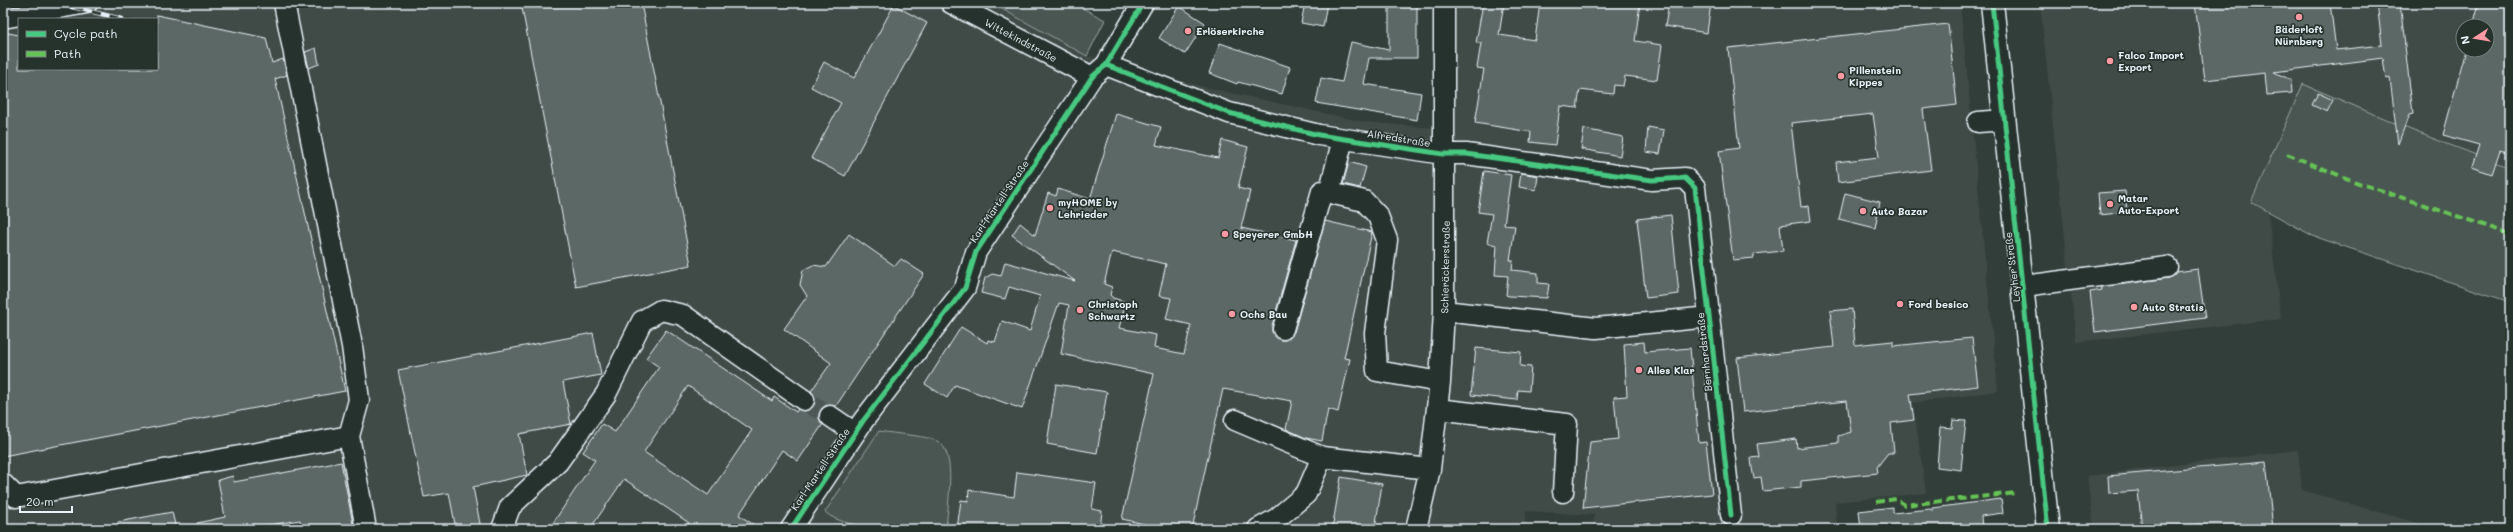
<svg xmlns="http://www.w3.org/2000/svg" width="2513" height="532" viewBox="0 0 2513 532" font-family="Mali,sans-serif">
	<rect width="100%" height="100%" fill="#323e39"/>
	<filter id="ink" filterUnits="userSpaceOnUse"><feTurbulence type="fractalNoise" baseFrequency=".025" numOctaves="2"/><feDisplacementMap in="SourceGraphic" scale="8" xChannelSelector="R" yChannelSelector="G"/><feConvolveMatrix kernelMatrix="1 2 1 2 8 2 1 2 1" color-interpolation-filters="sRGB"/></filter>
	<g filter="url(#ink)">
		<path fill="#3f4b46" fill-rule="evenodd" d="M3 3H991L1087 56 1204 87 1364 122 1446 129V3H1960L1998 391 1913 403 1926 493 1835 502 1837 529H1592L1594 515 1526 511 1525 529H3ZM19 19H157V69H19Z
			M2040 3H2510V168L2411 130 2251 202 2268 212 2281 319 2076 342ZM2463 26H2487V50H2463Z
			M2298 450 2302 490 2439 529H2094L2087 476Z"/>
		<path fill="#495651" stroke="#98a4a4" d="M991 3H1073L1105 20 1087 56Z
			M2303 84 2411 130 2510 168V302L2313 236 2251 202Z
			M879 431C894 434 924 435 937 441 958 450 947 510 946 529 914 529 846 532 825 512Z"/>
		<path fill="#5c6865" stroke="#e8f1f8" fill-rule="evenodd" d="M521 3H641L691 265 576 287Z
			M1305 3H1327L1323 27 1301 23Z
			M1389 3H1417V58H1369L1364 84 1421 93 1417 120 1316 103 1321 78 1342 82 1351 42 1389 50Z
			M1483 3H1504L1499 35 1535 40 1540 3H1640L1635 41 1662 45 1657 80 1625 76 1623 86 1614 85 1613 94 1580 90 1577 108 1560 106 1555 145 1530 142 1531 132 1475 123 1484 69 1477 68 1481 43H1476Z
			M1669 3H1711L1707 33 1665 26Z
			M2195 3H2330L2336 50 2382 45 2377 3H2400L2413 114 2409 115 2398 144 2390 78 2386 79 2383 58 2274 72 2291 80 2292 93 2267 95 2265 73 2205 80Z
			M2479 3H2510V153L2500 150 2492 174 2472 167 2479 145 2443 135 2466 50H2487V26H2473Z
			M894 5 927 23 845 176 811 158 841 103 811 87 824 62 854 78Z
			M1179 6 1205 23 1185 54 1159 38Z
			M157 15 266 38 272 63 283 59 287 75 275 79 345 391 3 456V32L19 35V69H157Z
			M1948 24 1957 105 1923 109 1931 170 1838 182 1836 162 1879 157 1873 114 1791 123 1801 207 1809 206 1811 221 1780 225 1783 251 1754 254V258L1733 260 1719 151 1739 148 1728 48Z
			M1220 43 1290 67 1282 94 1238 82 1237 84 1209 73Z
			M316 48 319 64 309 68 305 52Z
			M2318 93 2333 100 2327 112 2312 105Z
			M1116 114 1161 127 1156 145 1218 158 1222 140 1248 147 1238 188 1250 191 1241 228 1296 240 1272 326V332L1280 340H1286L1294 332 1325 221 1372 232 1344 358 1350 359 1338 412 1328 409 1322 441 1306 438 1286 429 1292 401 1223 389 1192 529H1166L1122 519 1154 374 1061 354 1069 305 1059 303 1022 409 955 385 947 398 925 384 961 327 987 343 988 340 995 342 1002 321 1030 331 1040 296 1009 287 1005 299 981 293 985 278 992 274 1001 276 1005 262 1075 281 1012 235 1020 223 1035 235 1048 193 1056 196 1058 189 1090 199ZM1112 252 1166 264 1159 296 1171 298 1166 319 1191 325 1184 354 1154 348 1156 335 1119 328 1126 302 1113 298 1110 295 1112 287 1104 284Z
			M1648 127 1664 130 1660 154 1646 152Z
			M1584 129 1623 137 1620 156 1581 149Z
			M1349 162 1366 167 1360 188 1343 184Z
			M1484 171 1511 175 1504 225 1515 226 1510 260H1513L1512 270 1538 273V283L1549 284 1547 298 1509 296 1506 295 1508 276 1495 275 1497 245 1487 243 1492 214 1478 212Z
			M1521 173 1538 176 1536 190 1519 187Z
			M2125 191 2127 212 2100 215 2098 193Z
			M1845 193 1880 202 1875 228 1839 219Z
			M1671 215 1679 294 1646 298 1637 219Z
			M849 234 895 266 901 259 924 274 836 406H825L820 410 819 416 823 424 798 461 782 450 739 515 760 529H685L689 523 624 479 590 529H549L595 460 583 452 602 424 615 432 659 367 646 358 666 330 772 401 774 397 796 412 798 409 808 411 813 407 815 401 811 391 831 363 784 329 807 296 800 285 803 270 813 265 826 267ZM688 386 752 430 708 495 644 452Z
			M2198 269 2205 318 2095 332 2090 292 2102 290 2101 287 2169 278 2177 272Z
			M1852 309 1855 345 1893 341V346L1972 338 1978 386 1910 394 1914 420 1891 423 1894 453H1888L1877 467 1878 473 1801 481V487L1763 491 1761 477 1754 478 1752 468 1751 458 1759 457 1757 444 1796 439 1797 448 1838 443V436L1851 432 1847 401 1743 412 1737 358 1834 347 1830 311Z
			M593 333 601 375 563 382 571 424 519 434 527 475 473 487 481 529H456L449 493 424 497 398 370Z
			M1644 342 1645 352 1690 348 1699 443 1706 442 1712 494 1583 508 1590 442 1618 439 1614 397 1627 396 1624 344Z
			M1476 348 1521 352 1520 366 1531 367 1529 391 1518 390 1517 400 1471 395Z
			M1056 384 1107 392 1097 453 1047 444Z
			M1953 420 1966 421 1961 470 1937 467 1940 427 1952 428Z
			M341 462 354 529H302L300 520 244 529H197V523L225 517 218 480 233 476 234 482Z
			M2266 462 2273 529H2201V524L2142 529 2138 491 2109 493 2108 476Z
			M1017 472 1096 483 1092 509 1102 511 1100 529H957L961 500 968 501 969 490 1014 497Z
			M1341 477 1382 484 1375 529H1332Z
			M2001 499 2003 513 1981 516 1982 529H1861L1859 511 1893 507V513L1930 509 1933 512V508Z
			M172 512 176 529H118V522Z"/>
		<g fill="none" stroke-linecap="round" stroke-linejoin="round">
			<path stroke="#4d5956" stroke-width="20" stroke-dasharray="20 10" stroke-linecap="butt" d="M804 400 830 416"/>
			<defs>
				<path id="minor" d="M284 3 352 346 359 400 349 436 366 529
					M951 3 1092 77
					M3 18 87 3
					M1106 65 1229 113 1319 135 1443 154H1466L1652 180 1685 178 1695 188 1731 515
					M1978 122 2005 120
					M1329 193 1343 139
					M2024 286 2167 267
					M1444 311 1596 328 1710 317
					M1283 329 1322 191 1364 201 1378 216 1387 240 1375 333 1377 371 1440 382
					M1437 409 1567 424 1563 492
					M830 416 855 433
					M1235 420 1322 457
					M3 484 16 497 349 436
					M502 529 510 507 558 462 606 394 642 321 661 310 683 315 804 400
					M791 529 863 421 965 288 976 252 1092 77 1106 65 1143 3
					M1258 529 1276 519 1306 494 1322 457 1430 469
					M1416 529 1430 469 1440 382 1444 311V3"/>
				<path id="major" d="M1992 3 2048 529"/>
			</defs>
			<use href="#minor" stroke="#e8f1f8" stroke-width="23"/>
			<use href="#major" stroke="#e8f1f8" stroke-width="25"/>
			<use href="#minor" stroke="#26332d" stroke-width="20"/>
			<use href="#major" stroke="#26332d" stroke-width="22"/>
			<defs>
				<path id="rail" d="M3 5 60 4 122 19"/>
			</defs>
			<use href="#rail" stroke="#e8f1f8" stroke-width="4.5"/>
			<use href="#rail" stroke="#26332d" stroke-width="3" stroke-dasharray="9" stroke-linecap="butt"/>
			<path stroke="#66c356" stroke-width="4" stroke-dasharray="8 4" stroke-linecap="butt" d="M2287 154 2356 182 2510 234
				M1876 502 1896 499 1905 505 2016 493"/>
			<defs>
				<path id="cycleway" d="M1992 3 2048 529
					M1106 65 1229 113 1319 135 1443 154H1466L1652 180 1685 178 1695 188 1731 515
					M791 529 863 421 965 288 976 252 1092 77 1106 65 1143 3"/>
			</defs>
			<use href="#cycleway" stroke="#26332d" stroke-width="8"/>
			<use href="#cycleway" stroke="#46c982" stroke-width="5"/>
		</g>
	</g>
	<g fill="#ff9aa2" stroke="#26332d" stroke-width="1.5">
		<circle cx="2299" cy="17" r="4"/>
		<circle cx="1188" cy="31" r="4"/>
		<circle cx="2110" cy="61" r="4"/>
		<circle cx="1841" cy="76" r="4"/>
		<circle cx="2110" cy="204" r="4"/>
		<circle cx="1050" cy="208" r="4"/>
		<circle cx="1863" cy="211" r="4"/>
		<circle cx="1225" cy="234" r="4"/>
		<circle cx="1900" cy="304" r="4"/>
		<circle cx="2134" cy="307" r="4"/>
		<circle cx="1080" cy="310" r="4"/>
		<circle cx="1232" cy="314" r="4"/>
		<circle cx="1639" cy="370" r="4"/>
	</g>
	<g text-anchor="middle" stroke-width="3.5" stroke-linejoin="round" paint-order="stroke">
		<g font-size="10" font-weight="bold" fill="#e8f1f8" stroke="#26332d" text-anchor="start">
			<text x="2299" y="33" text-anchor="middle">Bäderloft<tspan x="2299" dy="12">Nürnberg</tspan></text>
			<text x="1196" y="35">Erlöserkirche</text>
			<text x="2118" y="59">Falco Import<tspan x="2118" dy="12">Export</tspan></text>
			<text x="1849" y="74">Pillenstein<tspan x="1849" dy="12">Kippes</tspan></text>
			<text x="2118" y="202">Matar<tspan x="2118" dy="12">Auto-Export</tspan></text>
			<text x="1058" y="206">myHOME by<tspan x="1058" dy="12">Lehrieder</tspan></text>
			<text x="1871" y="215">Auto Bazar</text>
			<text x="1233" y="238">Speyerer GmbH</text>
			<text x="1088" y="308">Christoph<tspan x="1088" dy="12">Schwartz</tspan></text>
			<text x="1908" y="308">Ford besico</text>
			<text x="2142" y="311">Auto Stratis</text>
			<text x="1240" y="318">Ochs Bau</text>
			<text x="1647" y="374">Alles Klar</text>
		</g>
		<g font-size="10" fill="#e8f1f8" stroke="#26332d">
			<text transform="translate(1021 40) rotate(28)" y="4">Wittekindstraße</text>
			<text transform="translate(1399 138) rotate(9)" y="4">Alfredstraße</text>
			<text transform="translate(999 201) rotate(-56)" y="4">Karl-Martell-Straße</text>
			<text transform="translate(1445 267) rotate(-89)" y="4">Schieräckerstraße</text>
			<text transform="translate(2012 267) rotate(-97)" y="4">Leyher Straße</text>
			<text transform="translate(1704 352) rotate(-96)" y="4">Bernhardstraße</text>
			<text transform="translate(820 469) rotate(-56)" y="4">Karl-Martell-Straße</text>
		</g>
	</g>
	<rect width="2513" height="532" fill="none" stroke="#26332d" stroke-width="16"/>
	<rect x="8" y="8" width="2497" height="516" fill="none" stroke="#e8f1f8" stroke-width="1.5" filter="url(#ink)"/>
	<rect x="18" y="18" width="140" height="52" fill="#26332d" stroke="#747f7e"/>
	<rect x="26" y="31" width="20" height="6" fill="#46c982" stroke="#747f7e"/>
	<text x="54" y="38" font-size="12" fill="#e8f1f8">Cycle path</text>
	<rect x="26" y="51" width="20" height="6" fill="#66c356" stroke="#747f7e"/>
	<text x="54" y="58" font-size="12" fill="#e8f1f8">Path</text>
	<g transform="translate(2475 38) rotate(258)"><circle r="19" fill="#26332d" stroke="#747f7e"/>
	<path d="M0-3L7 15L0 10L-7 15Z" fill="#ff9aa2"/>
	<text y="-6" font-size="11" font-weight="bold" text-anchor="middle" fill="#e8f1f8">N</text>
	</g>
	<path d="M20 506v6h52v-6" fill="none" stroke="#e8f1f8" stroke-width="2"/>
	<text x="26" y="506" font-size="12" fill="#e8f1f8" stroke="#26332d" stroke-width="3" paint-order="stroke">20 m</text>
</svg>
